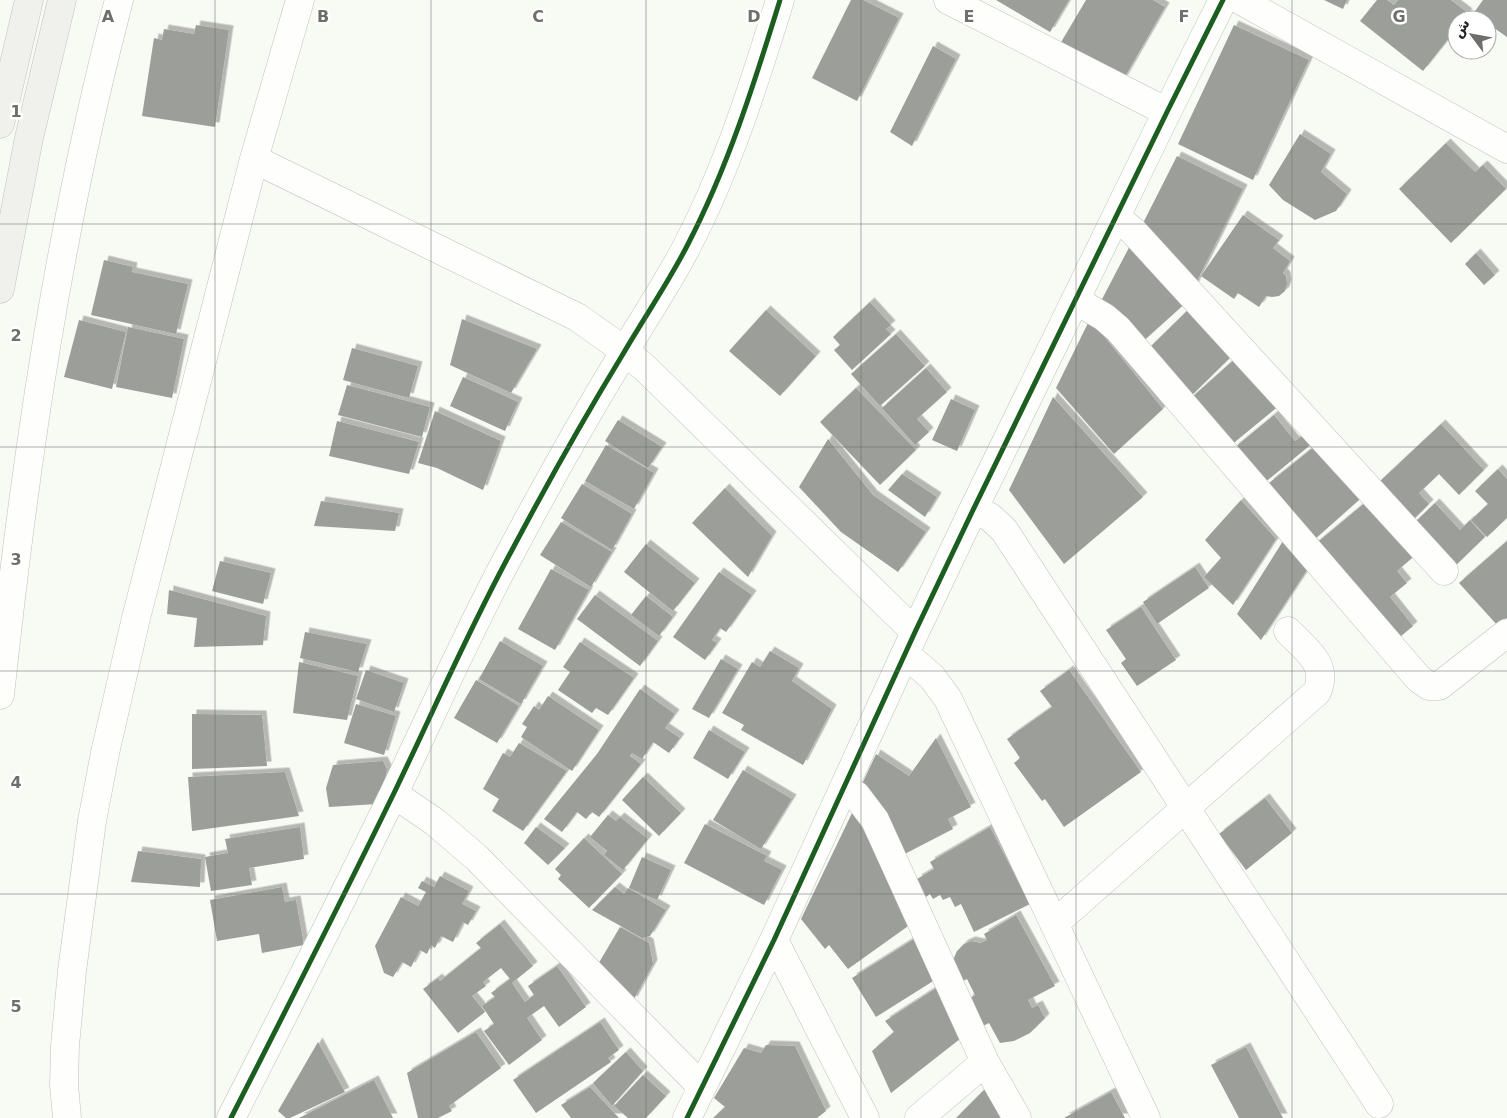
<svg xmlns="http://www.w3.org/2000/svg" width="1507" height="1118" viewBox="0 0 1507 1118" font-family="'DejaVu Sans',Vazirmatn,sans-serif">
	<defs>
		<filter id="shadow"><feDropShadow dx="4.5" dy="-4.5" stdDeviation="0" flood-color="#0004"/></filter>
	</defs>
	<rect width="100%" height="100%" fill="#f8faf4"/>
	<path fill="#9c9e99" filter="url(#shadow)" d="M851 0H863L899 18 857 101 812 78Z
		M996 0H1069L1050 32Z
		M1086 0H1153L1165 7 1123 80 1060 44Z
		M1324 0H1347L1343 9Z
		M1377 0H1387L1394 5 1398 0H1451L1468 13 1463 20H1457V28L1423 71 1360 21Z
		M1483 0H1507V37L1487 23V20H1482L1473 14Z
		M196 25 229 30 215 127 142 116 154 38 162 40 164 29 194 34Z
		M1234 25 1309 60 1253 180 1178 144Z
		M933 46 956 59 912 146 890 132Z
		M1300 134 1331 154 1321 172 1347 194 1336 211 1315 220 1283 200 1269 185Z
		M1446 143 1475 172 1483 165 1506 189 1451 243 1399 189Z
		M1177 156 1243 189 1194 287 1138 233Z
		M1243 215 1279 240 1273 248 1290 261 1283 273 1286 276 1287 284 1285 291 1279 296 1272 297 1266 296 1259 307 1238 293 1234 299 1201 276Z
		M1134 238 1189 300 1139 345 1100 303Z
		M1476 253 1495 275 1484 285 1465 264Z
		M104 260 133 267 132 272 188 284 176 334 91 315Z
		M870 302 891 325 886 329 891 334 852 370 834 350 840 345 833 337Z
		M1192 306 1236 352 1189 398 1145 352Z
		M766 310 816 356 780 396 729 351Z
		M462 319 537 349 511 393 450 365Z
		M1090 319 1163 409 1114 454 1056 388Z
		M79 320 126 332 112 389 64 377Z
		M128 327 184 339 172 398 116 387Z
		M896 334 925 366 880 406 851 374Z
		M352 348 418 366 409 398 343 380Z
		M1237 357 1280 405 1230 446 1190 399Z
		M926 368 947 392 917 419 929 432 915 445 882 408Z
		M463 377 518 402 505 431 450 406Z
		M347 385 430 407 422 437 338 415Z
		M856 388 916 450 880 485 820 422Z
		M1053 397 1143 497 1064 564 1009 490Z
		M951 399 975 410 957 451 932 440Z
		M435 411 501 441 483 490 437 468 418 463Z
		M1274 415 1295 441 1306 433 1314 442 1263 484 1234 448Z
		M618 420 662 447 648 468 605 441Z
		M337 421 419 442 409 474 329 456Z
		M1441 424 1484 470 1459 495 1439 474 1419 493 1429 504 1412 521 1377 484Z
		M828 439 873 495 926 532 898 572 841 532 799 487Z
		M1320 442 1368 492 1314 540 1269 483Z
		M606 445 654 473 634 509 585 481Z
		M1498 469 1507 479V518L1487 537 1471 520 1488 504 1475 491Z
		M902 474 937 497 925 517 888 490Z
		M582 484 632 514 612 550 561 518Z
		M725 488 772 536 748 577 692 523Z
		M1373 496 1419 552 1397 571 1407 583 1390 597 1413 626 1394 642 1313 546Z
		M1241 500 1276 539 1233 605 1204 577 1221 558 1205 540Z
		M321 501 399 513 395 531 314 526Z
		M1435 503 1460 530 1470 520 1485 537 1453 568 1412 525Z
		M561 522 612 552 591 587 540 555Z
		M1283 541 1309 567 1261 640 1237 614Z
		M1507 541V618L1498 626 1459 583Z
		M646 544 695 583 673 611 624 572Z
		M220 561 271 573 263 604 212 591Z
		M1195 567 1209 588 1157 624 1143 602Z
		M551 569 589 590 555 650 518 629Z
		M719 572 752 595 726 632 720 628 712 640 717 643 705 660 673 637Z
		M169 590 266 616 263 645 194 647 197 618 167 614Z
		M595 595 658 641 640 666 577 619Z
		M646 596 673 617 659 636 631 615Z
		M1141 607 1176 660 1137 686 1121 663 1126 659 1106 630Z
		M305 632 367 644 358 672 300 658Z
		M500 641 543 666 521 704 479 679Z
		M580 642 634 678 608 715 596 708 592 713 558 690 570 672 563 667Z
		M770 651 799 668 792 681 832 709 803 765 741 730 744 725 722 713 752 662 760 667Z
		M721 659 738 669 709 718 692 709Z
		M299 662 358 676 347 720 293 713Z
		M366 670 404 683 394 712 356 699Z
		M1069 670 1141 772 1064 827 1045 799 1042 801 1014 763 1020 758 1007 739 1052 707 1040 691Z
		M476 680 519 706 497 743 454 718Z
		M640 689 675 714 665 728 680 738 669 753 653 742 642 759 632 753 630 756 641 764 599 817 592 812 586 819 577 812 562 832 544 819 597 754Z
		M548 696 599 730 572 771 521 737 527 727 522 724 534 706 539 710Z
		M356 704 396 716 384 755 344 743Z
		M192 714 262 715 267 766 192 769Z
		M709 730 745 752 728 779 693 758Z
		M936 738 971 807 948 819 953 829 897 858 862 784 876 754 909 776Z
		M519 743 567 771 523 831 492 811 499 799 483 789 503 753 510 757Z
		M383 761 387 769 383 792 377 804 329 807 326 788 333 765Z
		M743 770 792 799 761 849 713 820Z
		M285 772 299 816 192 831 188 777Z
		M643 777 681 813 659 836 622 800Z
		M1265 798 1292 833 1246 870 1219 834Z
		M853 811 897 891 911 924 848 969 829 945 825 949 801 919Z
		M608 815 616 821 620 817 648 839 623 870 604 855 607 851 590 837Z
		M705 824 767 856 764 861 782 870 764 905 684 863Z
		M300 827 304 859 249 868 252 885 211 891 205 857 228 853 225 839Z
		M536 827 565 848 548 865 524 843Z
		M990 827 1030 904 974 932 961 904 955 907 950 897 943 900 940 895 933 899 930 894 926 897 917 879 934 869 930 862Z
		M584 838 622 874 589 908 558 879 561 875 555 869Z
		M138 851 201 859 200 887 131 882Z
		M642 857 671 870 657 900 629 888Z
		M440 876 469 891 462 904 476 911 468 925 463 922 453 942 441 936 435 948 431 945 427 954 420 950 411 967 402 962 393 977 384 973 375 946 401 897 418 906 426 892 418 888 422 881 434 887Z
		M282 887 285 902 296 900 304 945 262 953 259 934 217 941 210 900Z
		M615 887 624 894 628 888 666 910 650 936 642 938 592 910Z
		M1016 915 1055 986 1028 1000 1032 1008 1038 1005 1045 1018 1030 1033 1014 1041 1000 1043 989 1023 983 1026 968 999 975 995 967 979 961 982 953 960 957 951 964 944 971 941 980 943 987 940 984 934Z
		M500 924 533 966 512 983 525 1002 534 995 528 986 557 966 586 1007 559 1027 544 1006 527 1018 542 1040 509 1065 484 1031 494 1024 482 1006 495 997 491 993 510 979 501 968 483 982 486 986 472 996 485 1012 458 1033 423 989 438 978 440 981 481 948 476 943Z
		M620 927 649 943 653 964 633 1001 597 966Z
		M914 939 938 978 876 1017 852 978Z
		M941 985 965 1035 891 1093 872 1051 894 1032 885 1021Z
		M600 1022 619 1050 608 1058 611 1062 536 1113 513 1080Z
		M476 1032 501 1068 449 1106 452 1111 438 1118H418L407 1073Z
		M318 1042 345 1092 290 1118H286L278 1111Z
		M766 1045 795 1046 826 1111 817 1118H713L725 1107 714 1098 744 1048 761 1053Z
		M1246 1047 1283 1118H1239L1211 1065Z
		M626 1052 643 1071 612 1106 593 1083Z
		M643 1075 666 1096 646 1118H628L614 1106Z
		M374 1080 393 1118H299Z
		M989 1085 1006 1118H956Z
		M590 1087 619 1118H571L561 1105Z
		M1111 1092 1125 1118H1064Z"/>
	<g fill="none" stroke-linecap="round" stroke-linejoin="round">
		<defs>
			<path id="street" d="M948 0 1167 112
				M1240 0 1507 149
				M254 159 577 317 625 351 645 368 915 632
				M1116 217 1133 231 1444 571
				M1075 300 1104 317 1118 329 1419 679 1429 686H1439L1507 633
				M973 510 990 517 1004 530 1379 1104
				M905 654 932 677 948 699 1146 1118
				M0 695C25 461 59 228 119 0
				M845 788 856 795 875 820 985 1062 1017 1118
				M394 794 435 822 477 858 702 1087
				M1054 924 1317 692C1329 664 1306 650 1288 631
				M774 940 865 1118
				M67 1118 64 1085 65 1046 72 971 92 821 105 753 136 618 254 159 300 0
				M231 1118C286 1010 341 902 394 793 433 712 469 629 512 550 547 484 584 418 623 354 644 318 668 283 687 246 728 167 754 84 780 0
				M687 1118 774 940 915 632 973 510 1167 112 1223 0
				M919 1118 985 1062"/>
			<path id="secondary" d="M0 124 29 0
				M0 289 29 138 62 0"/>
		</defs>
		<use href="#street" stroke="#bfc1bc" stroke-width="29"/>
		<use href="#secondary" stroke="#bfc1bc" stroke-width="29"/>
		<use href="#street" stroke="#fefefd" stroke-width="28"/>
		<use href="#secondary" stroke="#f0f1ec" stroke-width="28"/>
		<defs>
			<path id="cycleway" d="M231 1118C286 1010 341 902 394 793 433 712 469 629 512 550 547 484 584 418 623 354 644 318 668 283 687 246 728 167 754 84 780 0
				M687 1118 774 940 915 632 973 510 1167 112 1223 0"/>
		</defs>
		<use href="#cycleway" stroke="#fff" stroke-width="8"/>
		<use href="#cycleway" stroke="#1b5e20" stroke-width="5"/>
	</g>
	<path fill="none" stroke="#6e6f6a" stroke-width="1" stroke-opacity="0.55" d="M215 0V1118M431 0V1118M646 0V1118M861 0V1118M1076 0V1118M1292 0V1118M0 224H1507M0 447H1507M0 671H1507M0 894H1507"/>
	<g font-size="16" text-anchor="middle" font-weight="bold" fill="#6e6f6a" stroke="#fff" stroke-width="5" stroke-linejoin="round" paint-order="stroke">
		<text x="108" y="22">A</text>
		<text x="323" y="22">B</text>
		<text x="538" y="22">C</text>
		<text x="754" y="22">D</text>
		<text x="969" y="22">E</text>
		<text x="1184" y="22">F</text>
		<text x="1399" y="22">G</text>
		<text x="16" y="117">1</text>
		<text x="16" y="341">2</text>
		<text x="16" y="565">3</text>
		<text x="16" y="788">4</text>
		<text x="16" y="1012">5</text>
	</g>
	<g transform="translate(1472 35) rotate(302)"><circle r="24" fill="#ffffff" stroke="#a7a7a6"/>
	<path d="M0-4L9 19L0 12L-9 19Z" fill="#6e6f6a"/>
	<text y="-8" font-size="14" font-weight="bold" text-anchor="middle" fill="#232420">ش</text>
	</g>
</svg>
